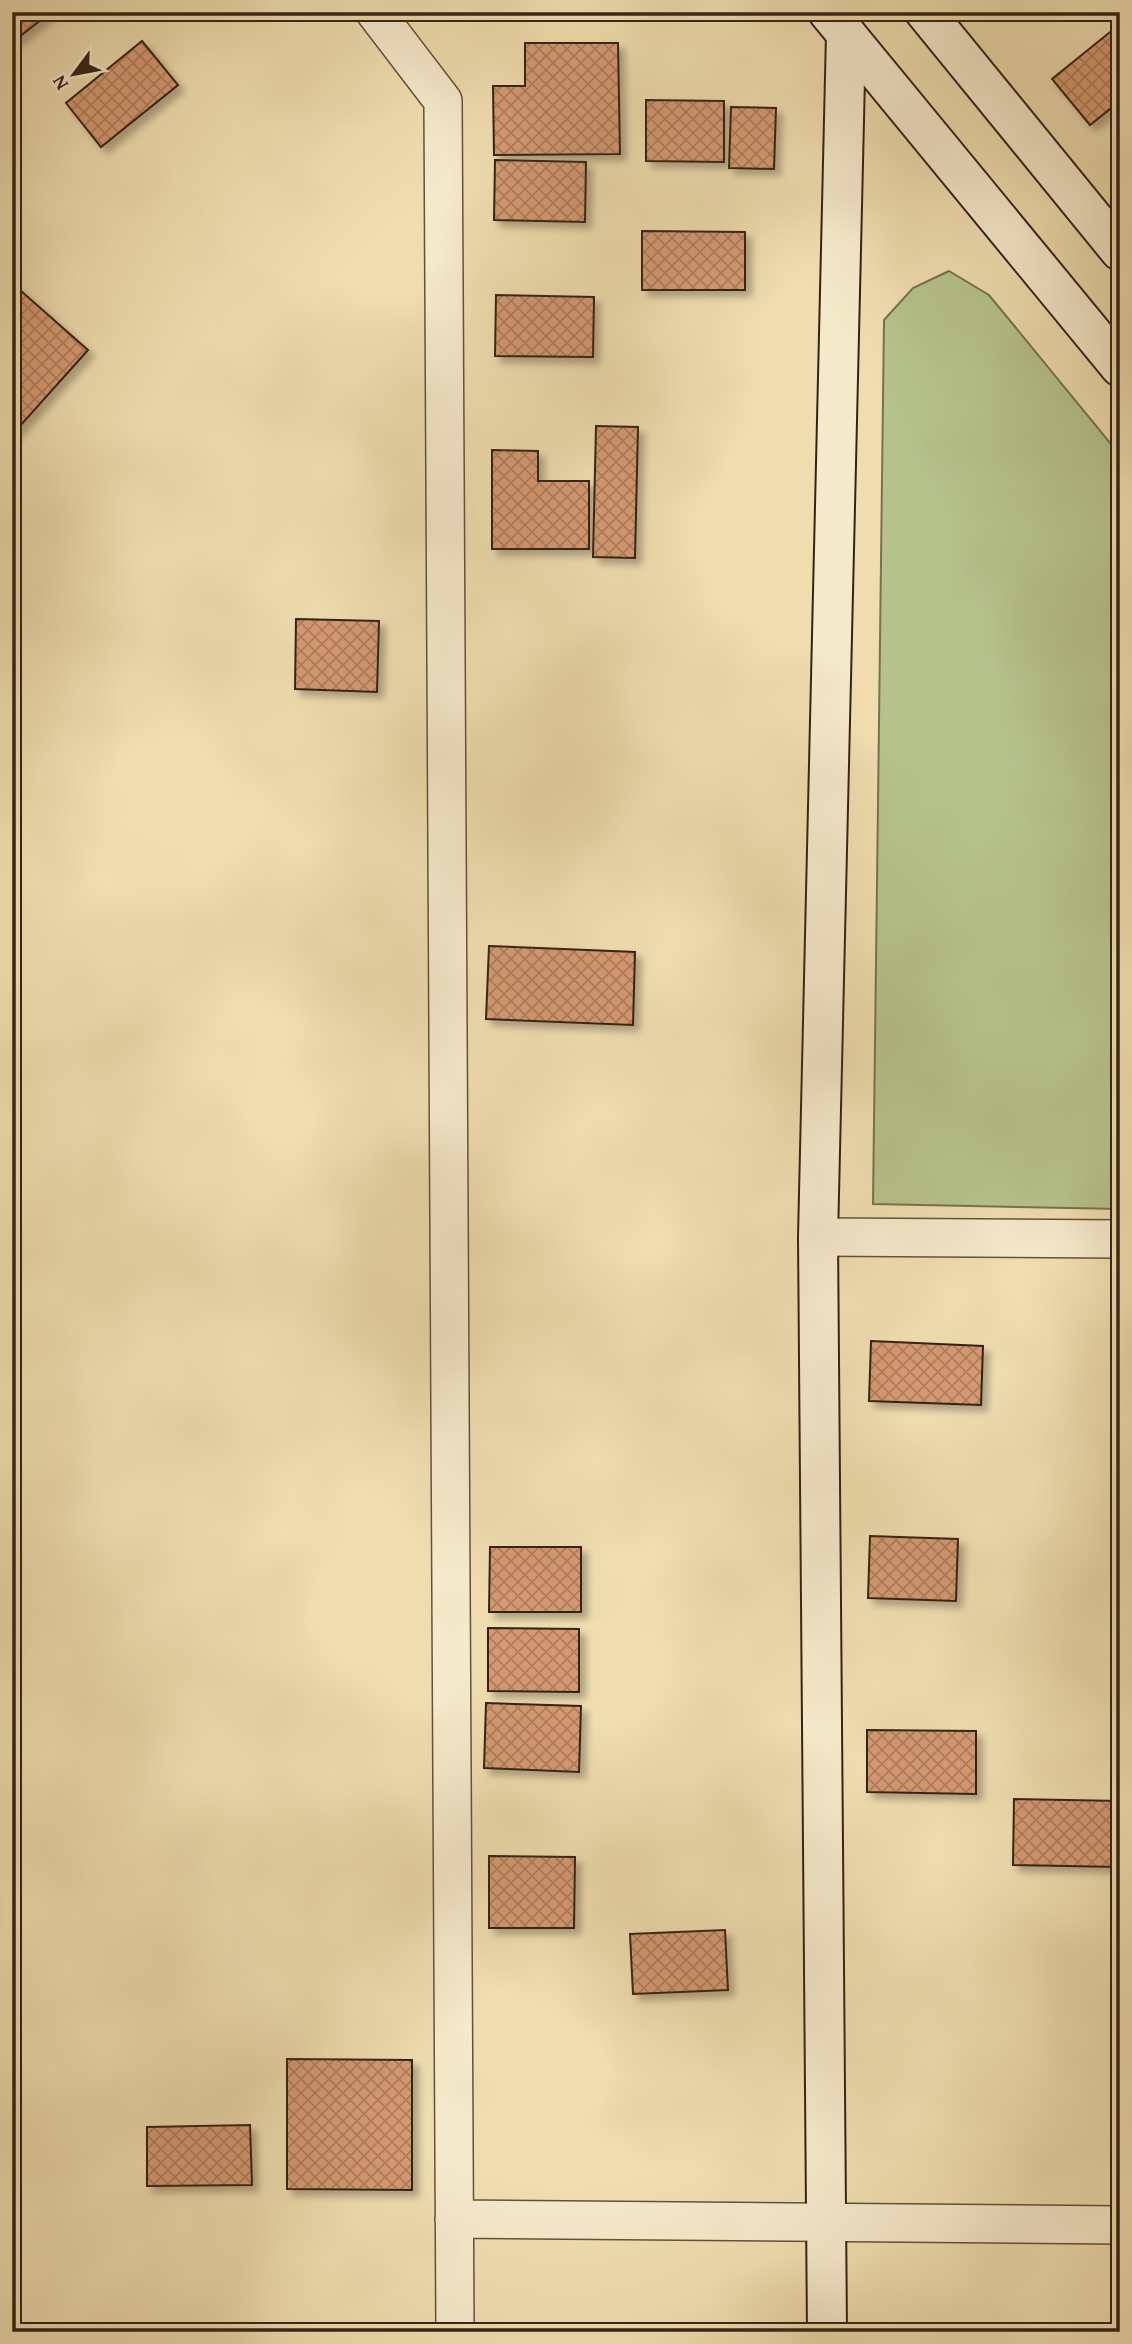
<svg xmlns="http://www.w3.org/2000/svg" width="1132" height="2344" viewBox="0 0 1132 2344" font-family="'Gentium Book Plus',serif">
	<defs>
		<pattern id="building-cross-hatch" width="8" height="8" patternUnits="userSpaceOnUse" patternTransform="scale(1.75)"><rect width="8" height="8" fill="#d59972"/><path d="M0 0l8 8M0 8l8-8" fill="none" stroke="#ae7d5c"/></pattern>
		<filter id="shadow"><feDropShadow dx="6" dy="6" stdDeviation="3.5" flood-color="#0004"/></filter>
	</defs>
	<rect width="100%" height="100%" fill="#efddaf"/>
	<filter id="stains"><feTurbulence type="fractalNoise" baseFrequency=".00286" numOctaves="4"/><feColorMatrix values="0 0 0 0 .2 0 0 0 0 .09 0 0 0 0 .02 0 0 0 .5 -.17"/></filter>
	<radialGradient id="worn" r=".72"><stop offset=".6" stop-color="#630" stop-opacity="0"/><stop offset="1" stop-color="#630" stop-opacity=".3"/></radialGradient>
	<path fill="#b6c28c" stroke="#757350" stroke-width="2" d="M949 271 989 295 1120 455V1209L873 1204 884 320 913 288Z"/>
	<path fill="url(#building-cross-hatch)" stroke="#342415" stroke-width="2" filter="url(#shadow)" d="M12 12H51L14 41Z
		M1120 24V101L1090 125 1052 79Z
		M142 41 178 85 101 147 66 103Z
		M525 43H618L620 154 494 155 493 86H525Z
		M646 100 724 101V162L646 161Z
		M731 107 776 108 774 169 729 168Z
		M495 160 586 162 585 222 494 220Z
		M642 231 745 232V290H642Z
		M12 283 88 350 12 435Z
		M496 295 594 297 593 357 495 356Z
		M596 426 638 427 635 558 593 557Z
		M492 450 538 451V481H589V549H492Z
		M296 619 379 621 377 692 295 689Z
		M489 946 635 952 633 1025 486 1019Z
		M871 1341 983 1346 981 1405 869 1401Z
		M870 1536 958 1539 956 1601 868 1598Z
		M490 1547H581V1612H489Z
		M488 1628 579 1629V1692L488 1691Z
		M486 1703 581 1706 579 1772 484 1768Z
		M867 1730 976 1731V1794L867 1792Z
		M1014 1799 1120 1801V1867L1013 1865Z
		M489 1856 575 1857 574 1928H489Z
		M725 1930 728 1990 633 1994 630 1934Z
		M287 2059 412 2060V2190L287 2189Z
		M250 2125 252 2185 147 2186V2127Z"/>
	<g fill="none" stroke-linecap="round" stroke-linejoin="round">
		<defs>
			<path id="street" d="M375 12 443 101 455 2332
				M818 1237 1120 1239
				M454 2219 1120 2225"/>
			<path id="secondary" d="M828 12 1120 367
				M925 12 1120 251
				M827 2332 818 1237 846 34"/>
		</defs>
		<use href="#street" stroke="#63523c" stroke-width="40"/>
		<use href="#secondary" stroke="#342415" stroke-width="42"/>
		<use href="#street" stroke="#f5e9cb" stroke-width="37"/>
		<use href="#secondary" stroke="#f5e9cb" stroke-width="38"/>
	</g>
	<rect width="1132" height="2344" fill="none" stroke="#efddaf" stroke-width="42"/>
	<rect x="14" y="14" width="1104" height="2316" fill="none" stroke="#342415" stroke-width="3.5"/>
	<rect x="21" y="21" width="1090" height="2302" fill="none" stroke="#342415" stroke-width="2"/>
	<g transform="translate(74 74) rotate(238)" stroke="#f5e9cb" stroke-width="5" paint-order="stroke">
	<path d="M0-5L12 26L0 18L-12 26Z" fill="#342415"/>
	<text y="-10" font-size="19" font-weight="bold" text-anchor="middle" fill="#342415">N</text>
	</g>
	<rect width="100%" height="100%" filter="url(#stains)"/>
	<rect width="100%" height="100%" fill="url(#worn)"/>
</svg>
